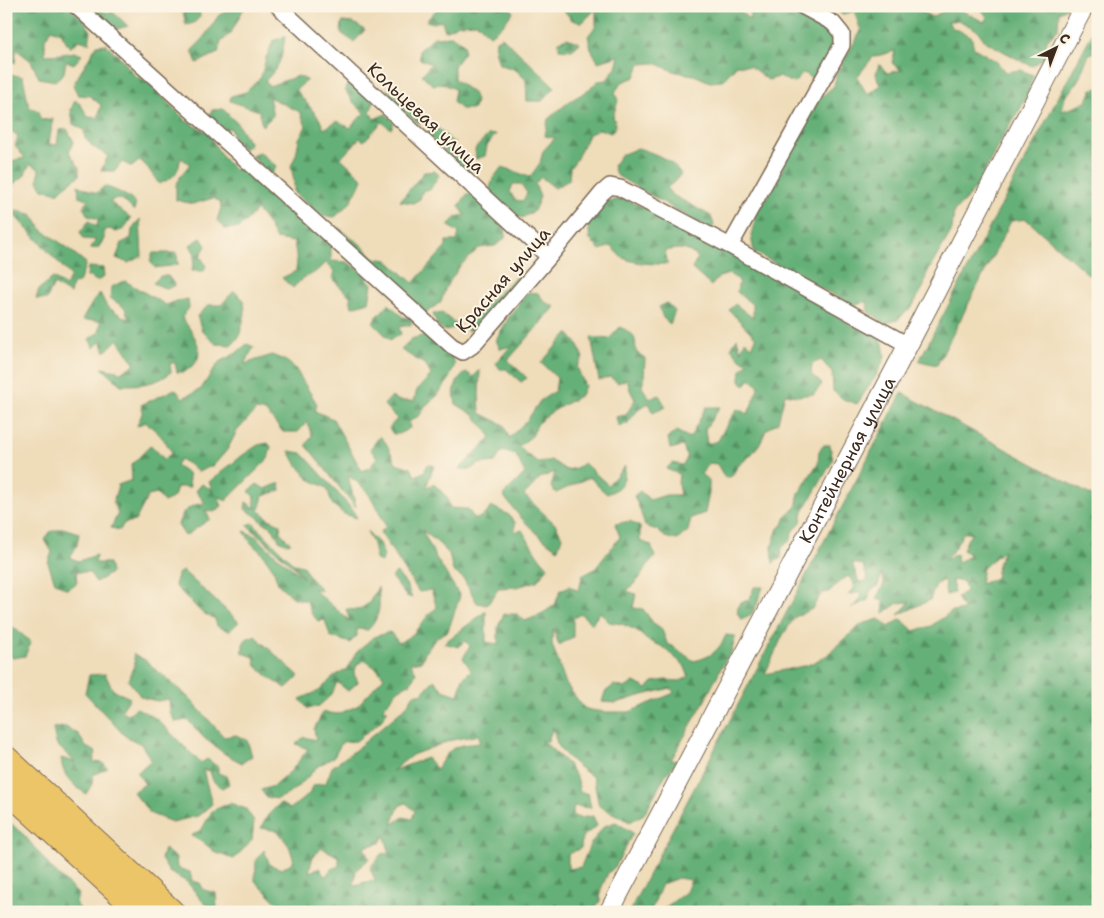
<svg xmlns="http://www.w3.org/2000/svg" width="1104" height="918" viewBox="0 0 1104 918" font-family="'Shantell Sans',sans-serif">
	<defs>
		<pattern id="forest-firs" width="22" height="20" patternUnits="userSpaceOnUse" patternTransform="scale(1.25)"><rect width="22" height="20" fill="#65b078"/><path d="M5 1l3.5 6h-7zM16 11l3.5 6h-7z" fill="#548f62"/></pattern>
	</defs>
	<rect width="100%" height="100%" fill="#fcf5e5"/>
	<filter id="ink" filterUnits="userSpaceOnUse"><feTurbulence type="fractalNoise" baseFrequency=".02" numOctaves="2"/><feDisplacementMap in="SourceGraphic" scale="10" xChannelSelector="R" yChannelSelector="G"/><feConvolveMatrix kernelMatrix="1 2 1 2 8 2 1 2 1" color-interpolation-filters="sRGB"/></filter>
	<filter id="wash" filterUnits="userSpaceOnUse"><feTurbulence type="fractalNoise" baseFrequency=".0096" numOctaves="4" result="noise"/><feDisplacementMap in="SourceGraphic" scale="20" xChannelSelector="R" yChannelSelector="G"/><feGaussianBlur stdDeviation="1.12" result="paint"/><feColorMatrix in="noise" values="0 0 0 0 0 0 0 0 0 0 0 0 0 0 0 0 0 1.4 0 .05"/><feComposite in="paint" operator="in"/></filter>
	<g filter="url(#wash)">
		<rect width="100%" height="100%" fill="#efdcb9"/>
		<path fill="url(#forest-firs)" stroke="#506d4b" fill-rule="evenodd" d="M6 6H67L84 20 91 31 89 43 79 40 70 48 61 33 51 29 45 39V55L62 54 75 52 82 55 74 64 66 61 64 73 55 81 39 78 31 61 16 49 15 63 6 60Z
			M90 6H98L104 12 114 13 128 26 117 29 107 23Z
			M186 6H199L200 17 194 23 186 25 183 12Z
			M233 6H245L231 33 221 42 218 53 197 63 192 50 202 40 219 15 229 10Z
			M435 6H510L513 12 502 26 490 35 477 23 459 24 445 31 442 21 433 23 426 21 437 9Z
			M560 6H731L742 13 750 20 749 6H785L791 11 807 14 828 25 836 45 821 69 812 79 804 73 794 83 779 77 768 80 750 66 737 65 722 81 710 82 694 75 676 72 655 63 640 64 635 77 622 82 615 92 618 101 613 116 616 126 611 133 599 129 588 135 576 160 570 168 569 180 555 188 541 177 535 184 540 197 534 211 522 218 509 213 489 190 494 177 502 167 530 177 540 163 543 151 555 138 545 136 548 119 570 101 587 91 598 81 607 80 616 67 619 56 598 62 591 49 588 36 596 26V9L582 23 572 20ZM513 184H521L527 193 523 201 515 200 510 192Z
			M834 6H910L932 17 953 6 984 22 987 17 979 6H1071L1059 12 1058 29 1047 40 1044 58 1032 66 1019 60 985 41 977 30 958 20 948 22 953 28 971 36 974 48 996 61 1005 72 1021 70 1033 75C1031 82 1029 90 1026 97 1019 114 1007 128 999 144 986 168 976 194 954 211L952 230 926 275 924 286 912 307 897 320 886 323 868 312 867 301 854 306 754 252 751 236 757 211 776 184 789 152 820 98 834 86 837 72 861 31 854 11 842 15ZM895 51 892 63 901 70 887 73 879 64 876 74 880 86 867 94 857 77 873 57Z
			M342 22 354 23 365 30 354 42 341 33Z
			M1098 22V56L1096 52 1089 54 1077 83 1065 97 1062 111 1075 107 1087 101 1092 89 1098 88V283L1026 219 1011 221 937 365 919 361Z
			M285 36C282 58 281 65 265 81L269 86 298 76 307 80 296 90 319 118 324 129 337 121 350 128 364 113 352 101 345 90 350 82 374 101 370 112 374 119 386 114 394 122 391 129 382 122 364 141 360 138 341 158 363 179 350 203 335 217 322 216 294 193V181L291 166 296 155 299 139 306 126 300 112 269 97 273 116 262 126 259 111 230 101 231 96 246 92 261 77 266 58 273 41Z
			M451 36 464 44V52L454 66V79L473 93 476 100 474 109H461L453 102 455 89 441 83 433 85 422 75 431 64 420 59 419 50 434 37Z
			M502 37 555 87 542 101H527L526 80 516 70 499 64 495 50 496 40Z
			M567 38 580 43 572 50 559 49V41Z
			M106 44 123 60 134 75 148 82 186 121 207 132 223 158 233 168 249 174 282 202 299 220 314 229 331 245V261L347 262 359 269 372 284 369 302 352 307 350 296 332 279 335 272 326 263 314 273 303 278 293 288 282 278 296 271 297 261 294 242 276 239 267 223 257 210 239 228 225 229 217 220 221 208 220 202 213 198 193 204 176 200V185L180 177 190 164 181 158C176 176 176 176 159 184L148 168 140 160 132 167 122 162 115 171H101L108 156 93 147 85 138 84 130 73 124 71 110 75 100 81 105 88 117 98 118 101 105 90 96 78 95 73 85 97 45Z
			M6 73 23 77 29 107 39 111 40 120 53 119 49 144 57 145 59 130 67 129 74 142 69 152 79 167V176L64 187 58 193 43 189 38 181 39 169 30 164 24 176 12 185 6 181 12 169 11 161 25 158 15 146 18 136 6 127Z
			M387 89 396 96 402 97 418 117 420 124 390 102Z
			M223 109 238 124 250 144 243 149 233 139 231 128 223 130 208 116 212 110Z
			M432 123 455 144 451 147 459 157 471 160 472 164V171L467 172 427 134Z
			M496 134 487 146 485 156 476 159 475 149 488 135Z
			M638 148C653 153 672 159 681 174L675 181 667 188 671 194 711 216 714 225 711 230 616 175 613 166 621 155Z
			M259 152 276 166 271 176 251 156Z
			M435 171 439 175 430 190H423L420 199 413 203 400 201 424 172Z
			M78 185 86 189 97 193 104 186C117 190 126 195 136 203L134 211 123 200 116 198 110 202 131 218 124 229 116 232 110 229 104 230V239L98 248 90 249 96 240 84 239 80 232 89 221 97 227 98 219 88 216 83 207 88 199 79 197Z
			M467 194 477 196 500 218 506 229 505 238 495 246 479 248 460 266 446 287 441 302 425 313 334 230 340 228 348 236 359 243 375 258 387 260 413 283 446 247V241H457L459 233 448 225 456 217 465 215 459 206Z
			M624 199 664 216 798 290 851 325 873 333 883 343 885 357 876 376 857 404 843 399 833 391 832 372 821 360 812 364 811 374 822 384 814 394 798 396 785 394 778 422 766 430 761 442 751 455 737 467 732 476 725 478 717 464 709 463 701 474 709 481V493L705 513 691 518 688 531 677 540 665 537 657 530 645 526 640 510 634 496 640 491 650 500 666 495H680L678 484 679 474 666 469 672 463 683 465 687 458 683 446 670 449 668 438 676 431 690 438 706 407H720L705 429 707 444 718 441 726 426 737 409 748 414 759 386 750 379 744 386 740 380 741 370 748 362 741 360 731 348 737 338 741 351 745 341 752 347 756 338 729 310 735 304 753 318V305L737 292 739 280 729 274 719 277 711 286 692 269 698 258C686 247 680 248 665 251L668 264C654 264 636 264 623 258 618 256 615 249 611 246L600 250 590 240 588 224 608 201Z
			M17 210 33 215 42 230 65 246 86 263 79 283 72 284 70 294 54 284 47 299H36L39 289 53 278 66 286 71 276 15 216Z
			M140 219 142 256 128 263 116 258 122 243 131 238 132 230Z
			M201 238 206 246 200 256 206 265 204 271H192L195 254 190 245Z
			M153 253H177L178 265 155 268 150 261Z
			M88 267 103 268 104 277 97 281 87 276Z
			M160 276H168L175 285 167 289 153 283Z
			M526 276 483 324 467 331 476 313 515 278Z
			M125 281 166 305 177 301 188 299 189 308 182 317C190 330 204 346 197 361 194 365 188 369 185 372H177L175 363H170L171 372C157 385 138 385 121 385L102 368 122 372 135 364 118 339 105 352 101 341 94 348 89 339 99 332 101 321 82 320 94 300 100 293 107 307 129 320 125 308 110 298 111 287Z
			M234 291 244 300 245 314 239 337 232 345 216 344 202 331 197 316 209 305H221Z
			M528 292 538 293 545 302 555 307 508 360 527 378 521 382 506 369H500L496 363 511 346 500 349 496 340 509 317Z
			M667 303 675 311 670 324 663 318 659 307Z
			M389 304 403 317 411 318V325L399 327 401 334 390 340 373 323 377 316Z
			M442 313 458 326 445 331 437 325 433 314Z
			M620 327C636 335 635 335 636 352L645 358 644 379 642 387 650 399 659 395 666 407 653 413 648 403 637 411 627 424 618 426 616 417 626 415 635 400 630 390 627 379 618 383 610 377 599 380 591 337 609 339Z
			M568 333 578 345 583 358 577 367 585 386 581 395 550 413 538 423 532 436 519 446 525 453 539 463 551 460 566 470 576 468 584 463 608 485 625 466C625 481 622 488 607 494L597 485 590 477 556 493 551 487 555 472 540 478 524 495 556 525 562 537 558 549C536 536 518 516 503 495L525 473 516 455 502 451 495 462 478 464 471 469H459L491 437 474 415 456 404C452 389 455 382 466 372L473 377 480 370 479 394 480 413 504 425 509 438 528 419 540 401 555 391 557 378 541 363Z
			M429 334 448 349 455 364 448 381 437 396 425 406 420 415 409 422 410 428 399 434H393L389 428 397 419 384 405 391 397 400 401H414L417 390 431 375 426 365 401 350 411 339Z
			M247 344 254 347 244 364 272 355 286 361 295 368 317 404 315 411 333 419 362 471 371 467 377 457 370 449 380 436 386 443 396 463 411 468 415 476 424 472 428 464 434 466 426 487 434 484 447 497 450 508 468 509 475 520 487 513 491 506 509 515 515 522V532L522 530 536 553 548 567 537 581 517 587 498 588 494 596 487 605 477 603 463 578 453 571 449 554 437 542 422 530 435 556 460 596 448 631 437 637 425 652 422 661 410 663 416 672 411 683 398 690 382 710H388L380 722 356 741 342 742 334 757 318 766 302 783 287 795 277 799 266 797 261 790 274 786 291 771 308 749 296 744 304 737 316 740 314 729 323 712 338 714 357 706 384 677 378 670 365 660 357 664 354 674 358 682 348 691 337 682 332 694 319 706 308 709 300 699 319 691 333 677 347 669 356 653 373 637 390 632 399 643 413 634 431 612 437 608 431 590 419 592 380 532 386 527C376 505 369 488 348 476L356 507 344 493 306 445 312 436 307 422 298 432H283L266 412 256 410 237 431 227 450 214 465 198 472 189 464 180 459 176 465 188 473 190 487H177L174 497 164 502 157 494 148 496 135 521 124 523 120 530 111 528 118 513 113 503 118 485 132 480 131 465 151 445 164 459 172 453C165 439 157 431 145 422L137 426 143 411 141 405 175 389 183 398 201 389 210 375 219 362 235 354Z
			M902 393 1098 499V912H1071L1070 905 1066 912H661L666 907 686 892 691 880 678 878 662 884 652 908 648 912H629ZM963 533H972L967 540 963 550 970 555 957 563 956 554 945 561 956 546ZM1004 550 998 564 996 578 980 584 983 568ZM852 563 863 565 868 581 859 582ZM882 573 884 583 876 599 883 600 884 613 898 603 910 602 898 615 930 600 936 584 944 580 946 595 954 593 952 580 964 582 966 591 957 597 964 610 951 612 931 626 914 631 901 619 889 627 879 619 862 624 844 639 826 656 808 665 765 674 783 635 795 617 812 609 821 594 831 591 841 580 849 576 855 587 848 595 861 592 858 603 851 608 868 600 870 591 878 586Z
			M268 443 271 447 268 459 226 501 218 496 222 506 214 512 205 510 210 519 185 536 178 525C182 510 190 505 205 503L196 491 202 484 212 490 209 482 243 455 258 445Z
			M824 445H830L833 460 803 512 801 522 792 532 791 540 782 547 781 558 773 563 772 546 778 528 783 525 786 516 796 508 799 493 818 463 819 451Z
			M289 451 302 453 315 467 352 509 357 518 344 514 332 504 327 488 309 479 295 462Z
			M280 483 281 490 263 496 259 510 269 519 280 524 281 533 291 543 287 544 279 540 273 528 264 523 256 516 245 509 246 502 255 508 254 497 249 491 257 484 265 489Z
			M630 521 640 527V541L651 545 655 557 647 566 639 579 627 591 636 594 633 608 643 609 654 624 662 630 667 643 694 661C711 657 719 651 726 635L735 636 732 651 722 666 704 702 671 760 679 761 666 774 644 814 630 822 599 806 593 777C580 768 564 757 557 743 555 738 554 732 553 727L548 741H543L568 764 578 780 579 791 588 794 591 808 574 806 572 815 579 818 593 816 597 826 582 837 581 848 568 854V869L581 867 590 845 604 826 616 822 633 833 615 867 608 873 601 889 600 901 592 912H286L255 881 256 860 264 850 270 865 282 869 294 861 289 846 278 831 261 828 268 815 280 803 290 809 309 794 314 785 326 783 332 767 354 751 405 708 414 694H421L434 680 443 690 458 695 463 678 471 670 463 658 470 646 465 641 458 647 444 643 486 611V642L498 644V627L504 614H517L525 621 540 615 555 605 560 591 569 586 579 591 582 576 595 569 620 537 615 524ZM600 612 609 622 622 624 636 630 647 640 661 646 684 665 689 677 680 681 665 680 653 682 647 689 634 682 625 688 614 685 605 692 602 702 616 703 643 695 671 688 674 693 629 712H606L590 710 584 708 566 684 552 644 553 629 559 645 573 637V618L581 614 592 624ZM479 735 480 743C452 746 452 745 437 769L427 758 392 771 412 755 452 740ZM406 803 415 811 412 819 403 817 392 825 399 806ZM384 835 390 853 381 854 370 868 375 880 354 885 356 870 369 859 364 847 380 843ZM322 848 339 857V866L331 869 325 877 320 868 309 872 313 856Z
			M253 523 294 564 303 566 310 578 322 590 313 589 350 621 346 609 359 610 369 603 378 587C380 605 381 616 368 630L357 629V636L350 643 330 636 325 620 318 621 311 613 307 601 294 598 278 584 274 571 262 553 251 543 244 531 255 536 278 557 304 578 294 567 247 525Z
			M63 528 79 533 77 545 70 558 79 561 96 555 95 563H109L111 573 96 582 89 572H76L77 583 67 589 55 582 48 563 52 552 45 540 50 532Z
			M367 531 379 543 384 555 382 562 376 560 373 544Z
			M183 571 239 622 229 631 217 626 215 619 201 612 175 586 177 574Z
			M396 572 406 584 412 598 406 596 392 578Z
			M754 587H763L757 604 750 616 741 620 737 612 739 604 750 599Z
			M6 621 31 642 25 656 13 658 6 653Z
			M255 636 299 676 286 688 271 679 256 666 254 657 243 653C242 642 244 638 255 636Z
			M133 654 145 660 189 698 224 737 236 735 247 740 252 756 242 763 225 754 204 738 188 720 175 722 170 712 169 699 157 701 141 697 128 680 135 663Z
			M105 674 113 690 130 698 121 711 127 715 137 708 157 719 201 763 207 759 218 767V773L226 776 229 784 222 788 213 781 210 771 203 770 212 804 198 816 172 822 151 814 133 792 145 784 137 773 151 760 141 744 125 736 85 693 89 675Z
			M66 727 78 734 86 747 96 752 93 762 103 763 108 768 93 775 92 784 86 794C72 784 62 776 61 758L75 762 56 744 53 728Z
			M230 803 246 809 254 821 252 840 234 859 216 853 203 842 191 836 202 829 212 811Z
			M6 819 25 836 52 869 78 894 76 904 83 912H6Z
			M164 849 176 858 177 868 190 872 192 881 200 883 204 890 216 893 217 910 204 903 187 882 169 872 161 859Z"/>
	</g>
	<g filter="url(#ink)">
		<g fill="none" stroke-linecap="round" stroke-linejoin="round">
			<defs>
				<path id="minor" d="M76 6 452 346 463 352 472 346 549 257 602 193 610 186 620 188 730 246 908 345
					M278 6 549 257
					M730 246 842 45V34L833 23 802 6"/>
				<g id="tertiary">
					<path id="s1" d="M609 912 908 345 1084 6"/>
				</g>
				<path id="primary" d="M6 758 172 912
					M6 789 140 912"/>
			</defs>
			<use href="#minor" stroke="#7a6854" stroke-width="18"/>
			<use href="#tertiary" stroke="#7a6854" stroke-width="21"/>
			<use href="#primary" stroke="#7a6854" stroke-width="26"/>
			<use href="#minor" stroke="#fff" stroke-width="15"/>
			<use href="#tertiary" stroke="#fff" stroke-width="19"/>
			<use href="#primary" stroke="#edc569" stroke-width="24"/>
		</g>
	</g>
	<g text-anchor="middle" stroke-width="4" stroke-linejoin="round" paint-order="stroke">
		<g font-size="18" fill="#3b2a1e" stroke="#fcf5e5">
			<text transform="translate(426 118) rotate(43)" y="6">Кольцевая улица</text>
			<text transform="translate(503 280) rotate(-49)" y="6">Красная улица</text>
			<text dy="6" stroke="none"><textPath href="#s1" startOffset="511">Контейнерная улица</textPath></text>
		</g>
	</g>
	<rect width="1104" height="918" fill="none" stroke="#fcf5e5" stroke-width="25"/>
	<g transform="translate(1056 48) rotate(42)" stroke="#fcf5e5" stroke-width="4" paint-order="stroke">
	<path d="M0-4L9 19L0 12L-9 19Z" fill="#3b2a1e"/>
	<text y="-8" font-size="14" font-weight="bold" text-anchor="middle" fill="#3b2a1e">С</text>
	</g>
</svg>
